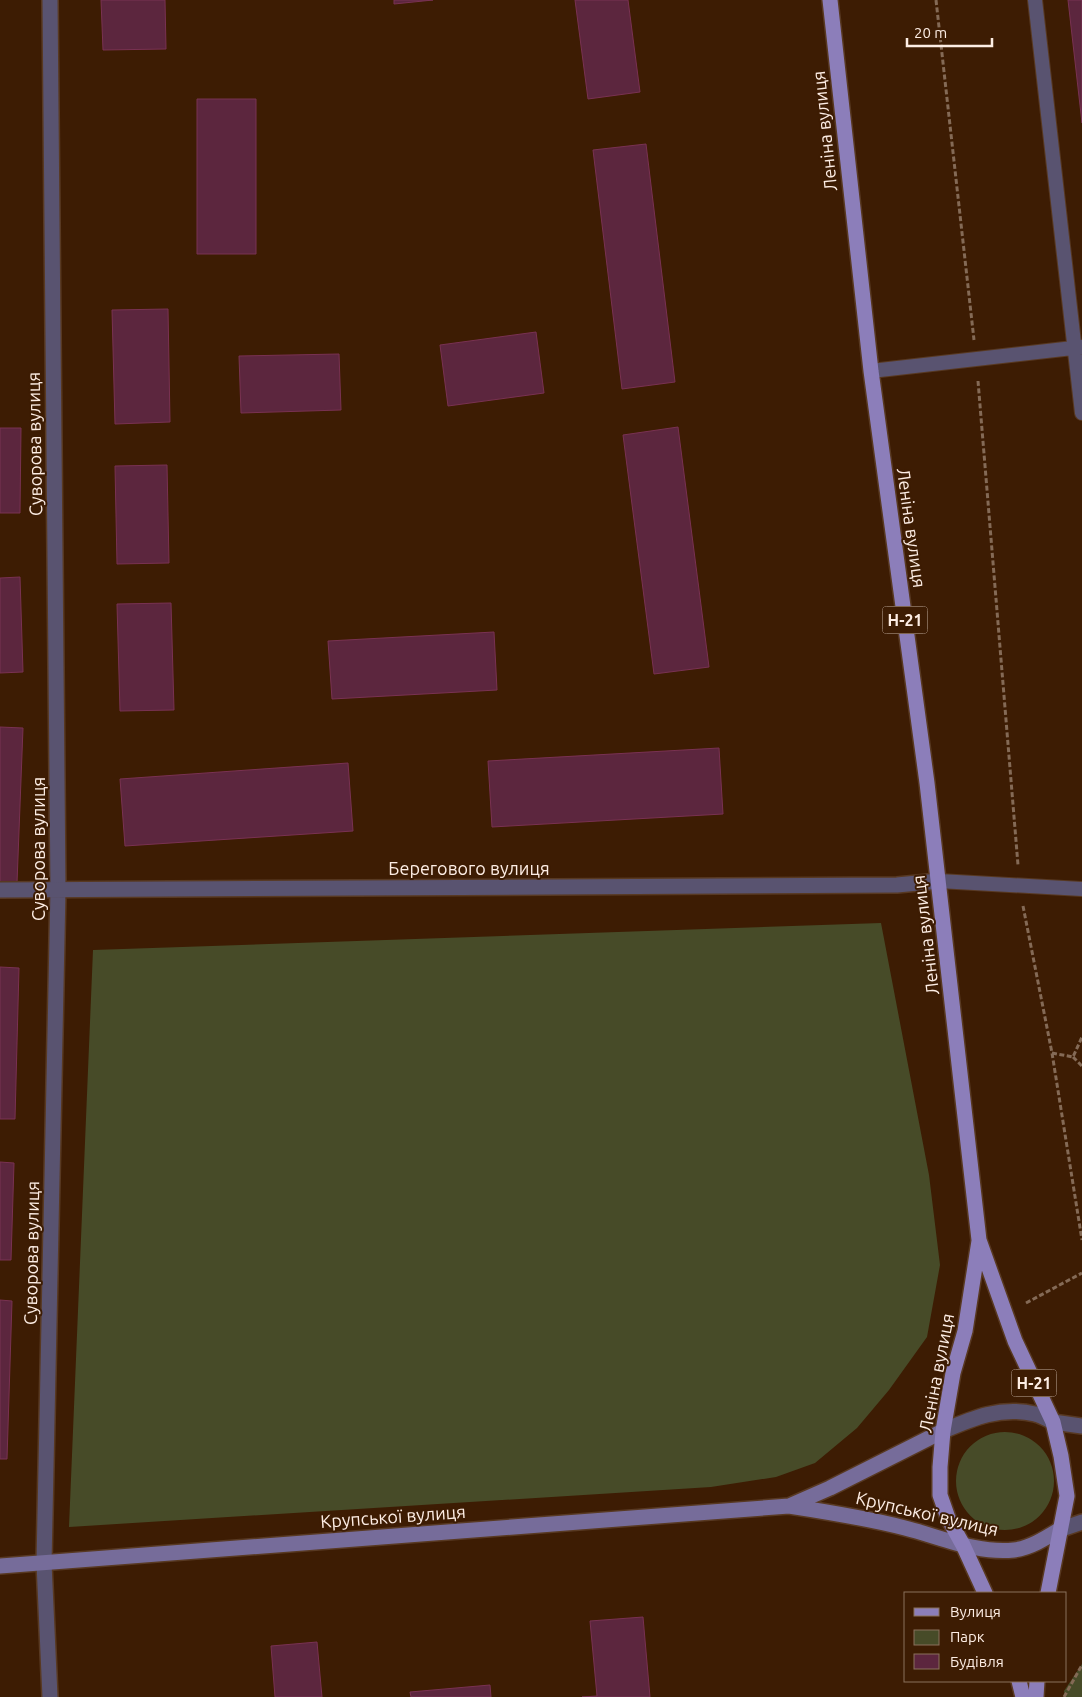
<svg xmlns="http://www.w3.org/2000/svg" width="1082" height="1697" viewBox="0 0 1082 1697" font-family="Ubuntu,sans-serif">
	<rect width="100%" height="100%" fill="#3d1c03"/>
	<path fill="#474b28" d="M881 923 929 1175 940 1265 927 1337 889 1390 857 1428 815 1463 776 1477 711 1487 69 1527 93 950Z
		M956 1481a49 49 0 1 1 98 0a49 49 0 1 1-98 0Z
		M1082 1664V1697H1065L1064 1691Z"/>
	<path fill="#5c263e" stroke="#793252" d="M101 0H165L166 49 103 50Z
		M394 0H433L394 4Z
		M575 0H628L640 92 588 99Z
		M1068 0H1082V123Z
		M197 99H256V254H197Z
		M646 144 675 382 622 389 593 150Z
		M168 309 170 422 115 424 112 310Z
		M536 332 544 393 448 406 440 345Z
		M339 354 341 410 241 413 239 356Z
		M678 427 709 667 654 674 623 435Z
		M0 428H21L20 513H0Z
		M167 465 169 563 117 564 115 466Z
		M20 577 23 672 0 673V578Z
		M171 603 174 710 120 711 117 604Z
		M494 632 497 690 332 699 328 641Z
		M0 727 23 728 17 883H0Z
		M719 748 723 814 492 827 488 761Z
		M348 763 353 831 125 846 120 779Z
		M0 967 19 968 15 1119H0Z
		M0 1162 14 1163 11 1260H0Z
		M0 1300 12 1301 7 1459H0Z
		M643 1617 650 1697H582L597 1696 590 1621Z
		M317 1642 322 1697H275L271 1646Z
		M490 1685 491 1697H411L410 1692Z"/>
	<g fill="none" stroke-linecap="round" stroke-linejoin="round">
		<defs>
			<path id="service" d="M1035 0 1082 413
				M871 371 1082 347
				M939 881 1082 889"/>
			<path id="minor" d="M50 0 58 890
				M1053 1422 1082 1426
				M1059 1530 1082 1522"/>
			<path id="tertiary" d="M0 890 897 885 939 881
				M943 1431C973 1418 1001 1406 1035 1414 1041 1415 1047 1419 1053 1422
				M50 1697 44 1563 58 890"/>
			<path id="secondary" d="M789 1506 830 1488 943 1431
				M0 1566 789 1506C828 1512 867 1518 905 1528 941 1537 977 1554 1014 1550 1030 1548 1046 1538 1059 1530"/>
			<path id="primary" d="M830 0 871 371 927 783 979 1240 1015 1341 1053 1422 1061 1456 1067 1496 1048 1593
				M979 1241 965 1331 953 1373 943 1431 940 1467V1495L948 1518 963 1545 985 1593
				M1019 1681 1023 1697
				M1036 1697 1037 1681"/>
		</defs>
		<use href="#service" stroke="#583922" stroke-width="16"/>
		<use href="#minor" stroke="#583922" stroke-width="18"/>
		<use href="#tertiary" stroke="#583922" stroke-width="18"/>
		<use href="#secondary" stroke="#583922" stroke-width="18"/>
		<use href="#primary" stroke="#583922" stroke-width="18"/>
		<path stroke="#846a56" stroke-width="3" stroke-dasharray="5 2.5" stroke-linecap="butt" d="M936 0 974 340
			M978 381 1018 865
			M1023 906 1052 1053 1082 1240
			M1052 1053 1073 1057 1082 1037
			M1073 1057 1082 1066
			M1026 1303 1082 1273
			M1064 1697 1082 1665"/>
		<use href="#service" stroke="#595370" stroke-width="14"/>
		<use href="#minor" stroke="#595370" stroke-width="15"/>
		<use href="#tertiary" stroke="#595370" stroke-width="15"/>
		<use href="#secondary" stroke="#766c9a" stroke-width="15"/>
		<use href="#primary" stroke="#8c7eba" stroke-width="15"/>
	</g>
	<g text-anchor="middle" stroke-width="4" stroke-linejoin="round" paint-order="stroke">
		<g fill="#3d1c03" stroke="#c3aea0" stroke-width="1">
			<rect x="882.5" y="606.5" width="45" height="27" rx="4"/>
			<rect x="1011.5" y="1369.5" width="45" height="27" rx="4"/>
		</g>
		<g font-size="16" font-weight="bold" fill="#fdede4">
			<text x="905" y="626">Н-21</text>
			<text x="1034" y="1389">Н-21</text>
		</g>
		<g font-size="18" fill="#fdede4" stroke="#3d1c03">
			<text transform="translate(825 131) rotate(-96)" y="6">Леніна вулиця</text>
			<text transform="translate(35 444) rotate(-91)" y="6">Суворова вулиця</text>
			<text transform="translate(911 528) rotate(82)" y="6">Леніна вулиця</text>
			<text transform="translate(39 849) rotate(-90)" y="6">Суворова вулиця</text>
			<text x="469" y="875">Берегового вулиця</text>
			<text transform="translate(926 935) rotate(-97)" y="6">Леніна вулиця</text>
			<text transform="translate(32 1253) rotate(-89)" y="6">Суворова вулиця</text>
			<text transform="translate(937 1373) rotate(-79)" y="6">Леніна вулиця</text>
			<text transform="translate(927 1514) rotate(13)" y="6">Крупської вулиця</text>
			<text transform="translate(393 1517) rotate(-4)" y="6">Крупської вулиця</text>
		</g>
	</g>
	<rect x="904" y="1592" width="162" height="90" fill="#3d1c03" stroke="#8a705d"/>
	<rect x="914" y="1608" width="25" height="8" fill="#8c7eba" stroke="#8a705d"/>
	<text x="950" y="1617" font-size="15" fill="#fdede4">Вулиця</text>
	<rect x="914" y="1630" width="25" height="15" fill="#474b28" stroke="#8a705d"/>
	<text x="950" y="1642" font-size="15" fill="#fdede4">Парк</text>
	<rect x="914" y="1654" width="25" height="15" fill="#5c263e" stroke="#8a705d"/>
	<text x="950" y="1667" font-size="15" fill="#fdede4">Будівля</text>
	<path d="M907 38v8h85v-8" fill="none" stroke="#fdede4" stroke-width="2.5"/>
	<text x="914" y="38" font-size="15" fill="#fdede4" stroke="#3d1c03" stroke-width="4" paint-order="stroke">20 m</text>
</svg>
